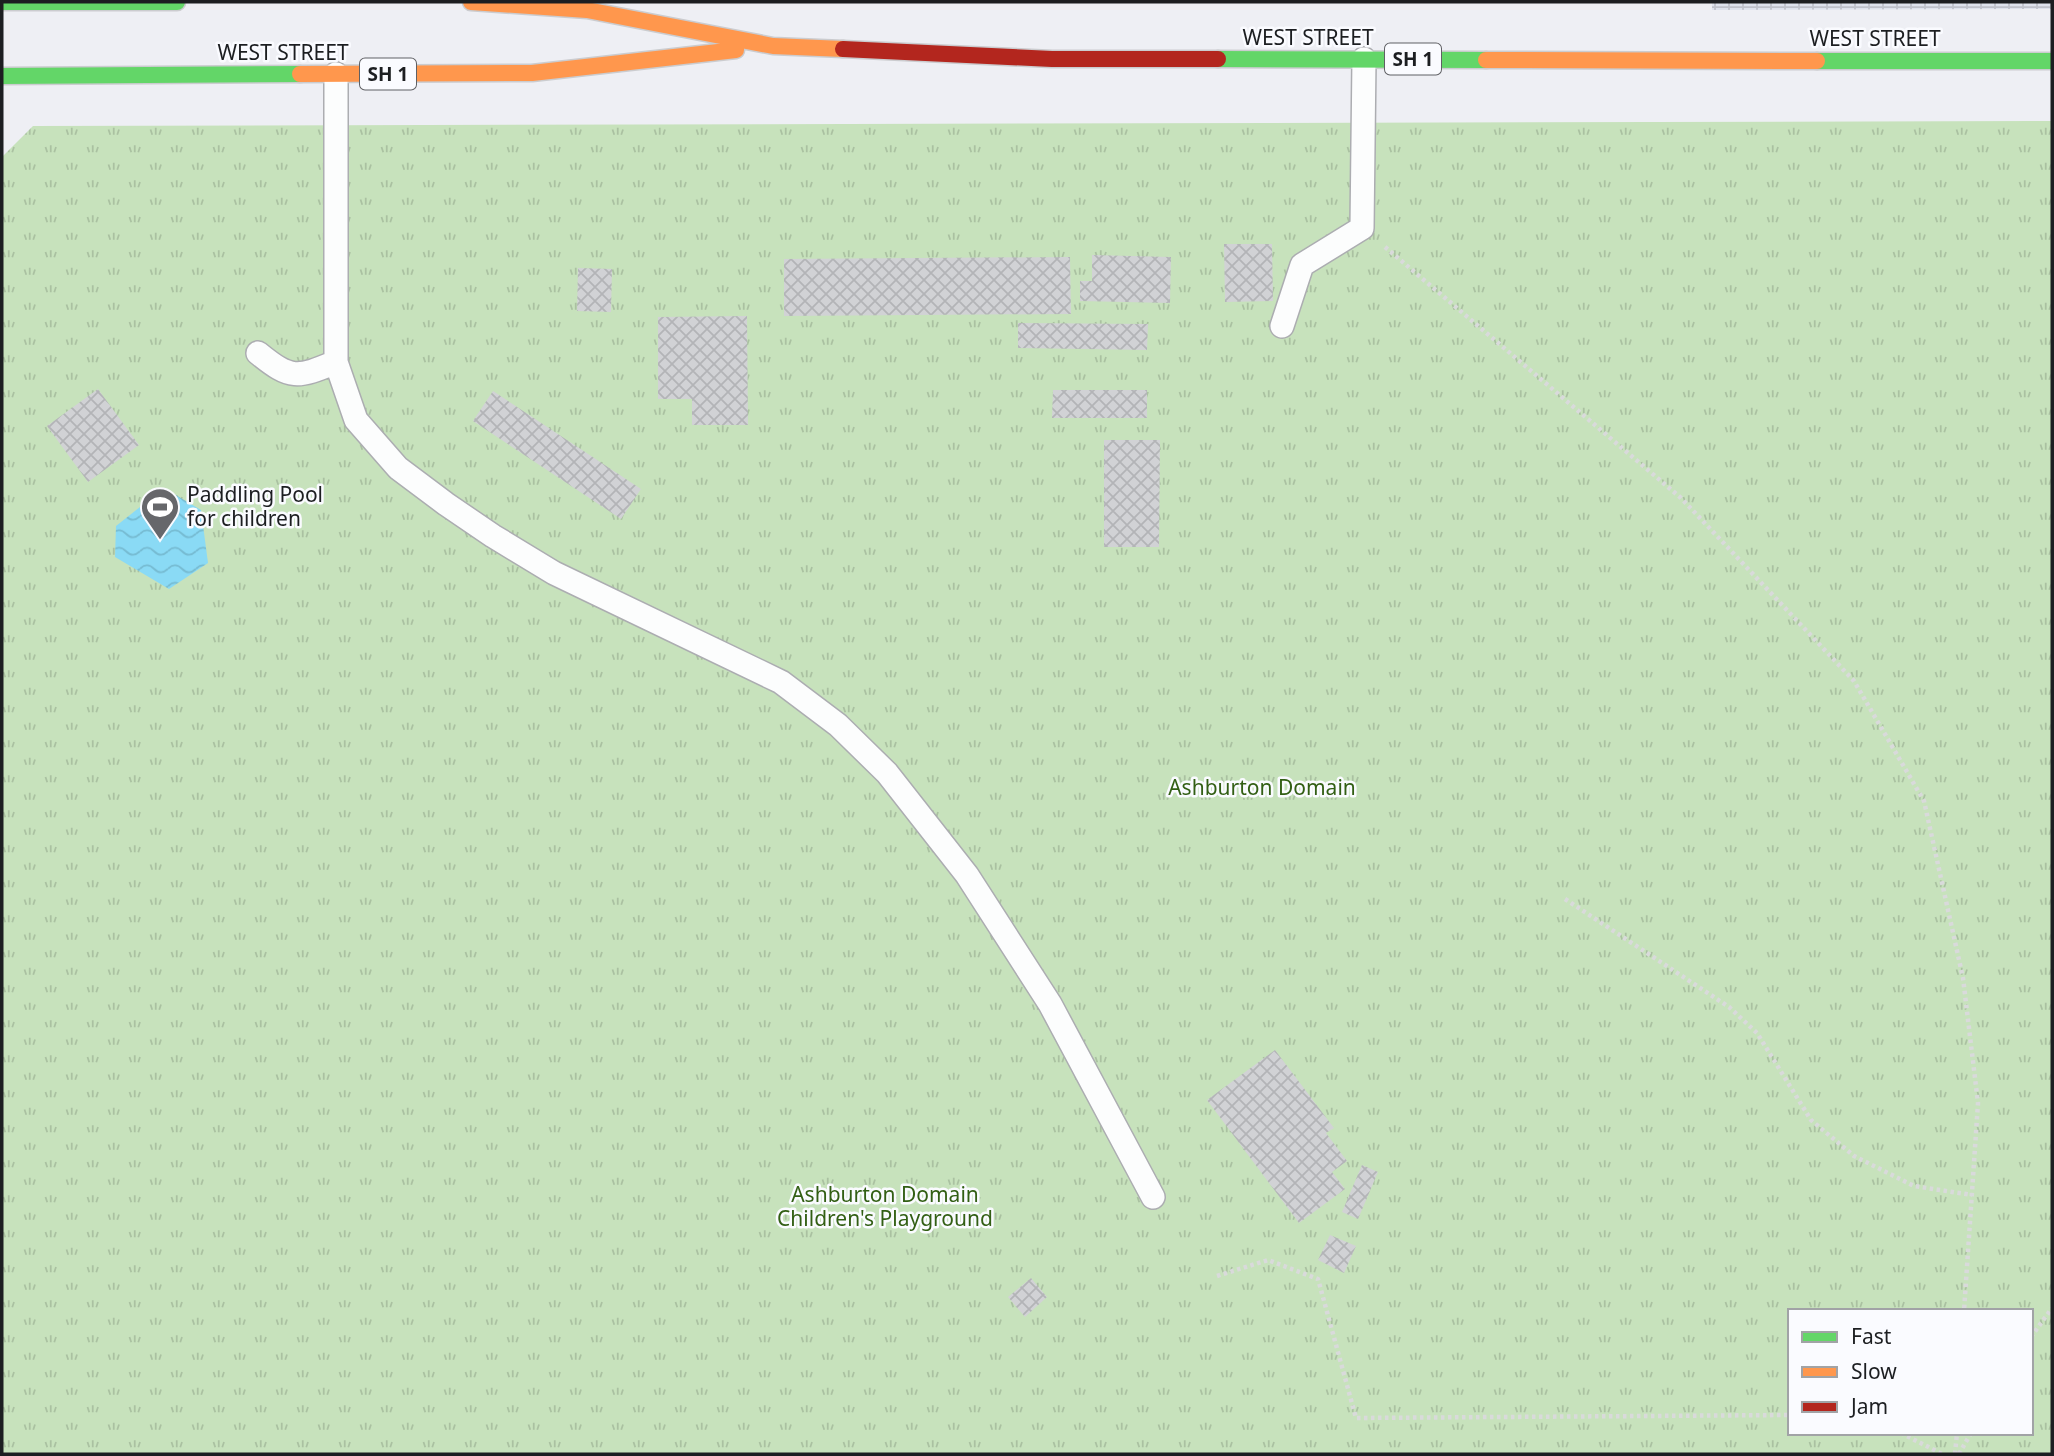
<svg xmlns="http://www.w3.org/2000/svg" width="2054" height="1456" viewBox="0 0 2054 1456" font-family="'Noto Sans',sans-serif">
	<defs>
		<pattern id="industrial-grid" width="8" height="8" patternUnits="userSpaceOnUse" patternTransform="scale(1.75)"><rect width="8" height="8" fill="#dee2ed"/><path d="M0 4h8M4 0v8" fill="none" stroke="#bec1cb"/></pattern>
		<pattern id="park-tufts" width="24" height="20" patternUnits="userSpaceOnUse" patternTransform="scale(1.75)"><rect width="24" height="20" fill="#c7e2bc"/><path d="M3 7l-1-3M5 7V3M7 7l1-3M15 17l-1-3M17 17v-4M19 17l1-3" fill="none" stroke="#aac1a1"/></pattern>
		<pattern id="water-waves" width="16" height="10" patternUnits="userSpaceOnUse" patternTransform="scale(1.75)"><rect width="16" height="10" fill="#8adaf5"/><path d="M0 5q4-4 8 0t8 0" fill="none" stroke="#76bbd2"/></pattern>
		<pattern id="building-cross-hatch" width="8" height="8" patternUnits="userSpaceOnUse" patternTransform="scale(1.75)"><rect width="8" height="8" fill="#d1d2d5"/><path d="M0 0l8 8M0 8l8-8" fill="none" stroke="#b3b4b7"/></pattern>
	</defs>
	<rect width="100%" height="100%" fill="#eeeff4"/>
	<path fill="url(#industrial-grid)" d="M1712 2H2052V9L1712 10Z"/>
	<path fill="url(#park-tufts)" fill-rule="evenodd" d="M2052 121V1454H2V157L33 126ZM1790 1311H2031V1433H1790Z"/>
	<path fill="url(#water-waves)" d="M164 488 201 510 208 563 169 589 115 557 116 526Z"/>
	<path fill="url(#building-cross-hatch)" d="M1224 244H1272L1273 301 1225 302Z
		M1092 255 1171 257 1170 303 1080 301V281H1092Z
		M1070 257 1071 314 784 316V259Z
		M578 268 612 269 611 312 577 311Z
		M747 316 748 425H692V399H658V317Z
		M1018 323 1148 324 1147 350 1018 348Z
		M98 389 139 445 88 482 47 426Z
		M1053 390H1147V418H1052Z
		M493 391 641 489 621 519 473 421Z
		M1104 440H1160L1159 547H1104Z
		M1275 1050 1334 1128 1326 1133 1347 1161 1332 1172 1345 1189 1299 1223 1207 1100Z
		M1362 1165 1378 1172 1358 1219 1342 1212Z
		M1330 1235 1356 1246 1344 1273 1318 1260Z
		M1031 1278 1047 1297 1025 1317 1008 1297Z"/>
	<g fill="none" stroke-linecap="round" stroke-linejoin="round">
		<defs>
			<path id="lane" d="M336 74V362L356 420 398 468 446 504 493 536 554 573 781 682 838 725 887 773 967 875 1050 1004 1153 1197
				M1282 326 1302 265 1362 228 1364 59
				M258 353C291 380 297 378 336 362"/>
			<path id="fast" d="M2 2H177
				M1218 59 1486 60
				M1817 61H2052
				M2 76 300 74"/>
			<path id="slow" d="M471 2 587 10 773 46 843 49
				M1486 60 1817 61
				M300 74 532 73 736 50"/>
			<path id="jam" d="M843 49 1052 59H1218"/>
		</defs>
		<use href="#lane" stroke="#acadb1" stroke-width="26"/>
		<use href="#fast" stroke="#cbcccf" stroke-width="19"/>
		<use href="#slow" stroke="#cbcccf" stroke-width="19"/>
		<use href="#jam" stroke="#cbcccf" stroke-width="19"/>
		<path stroke="#d9dadb" stroke-width="4.5" stroke-dasharray="3.5 3.5" stroke-linecap="butt" d="M1385 247 1681 498 1854 681 1924 801 1963 978 1978 1103 1964 1311
			M1565 899 1729 1007 1757 1033 1811 1120 1854 1156 1914 1186 1972 1195
			M1217 1276 1268 1260 1318 1279 1356 1418 1790 1415
			M2031 1337 2052 1308
			M1901 1433 1942 1454
			M1955 1454 1957 1433
			M1959 1454 1971 1433"/>
		<use href="#lane" stroke="#fcfdfd" stroke-width="23"/>
		<use href="#fast" stroke="#63d668" stroke-width="16"/>
		<use href="#slow" stroke="#ff974d" stroke-width="16"/>
		<use href="#jam" stroke="#b3261e" stroke-width="16"/>
	</g>
	<defs>
		<symbol id="stadium-pin" viewBox="-11 -11 22 30"><path d="M0 17L-7.5 6A9.5 9.5 0 1 1 7.5 6Z" fill="#66676b" stroke="#fafbff"/><path d="M0-5a6.5 5 0 1 0 0 10a6.5 5 0 1 0 0-10ZM-3.5-1.8h7v3.6h-7Z" fill="#fff"/></symbol>
	</defs>
	<g fill-rule="evenodd">
		<use href="#stadium-pin" x="138" y="485" width="44" height="60"/>
	</g>
	<g text-anchor="middle" stroke-width="5" stroke-linejoin="round" paint-order="stroke">
		<g fill="#fafbff" stroke="#5f6064" stroke-width="2">
			<rect x="1385" y="43.5" width="56" height="31" rx="5"/>
			<rect x="360" y="58.5" width="56" height="31" rx="5"/>
		</g>
		<g font-size="19" font-weight="bold" fill="#1c1e21">
			<text x="1413" y="66">SH 1</text>
			<text x="388" y="81">SH 1</text>
		</g>
		<g font-size="21" fill="#1c1e21" stroke="#fafbff">
			<text x="1308" y="45">WEST STREET</text>
			<text x="1875" y="46">WEST STREET</text>
			<text x="283" y="60">WEST STREET</text>
		</g>
		<g font-size="21" fill="#1c1e21" stroke="#fafbff" text-anchor="start">
			<text x="187" y="502">Paddling Pool<tspan x="187" dy="24">for children</tspan></text>
		</g>
		<g font-size="21" fill="#325f14" stroke="#fafbff">
			<text x="1262" y="795">Ashburton Domain</text>
			<text x="885" y="1202">Ashburton Domain<tspan x="885" dy="24">Children's Playground</tspan></text>
		</g>
	</g>
	<rect width="2054" height="1456" fill="none" stroke="#1c1e21" stroke-width="7"/>
	<rect x="1788" y="1309" width="245" height="126" fill="#fafbff" stroke="#a1a3a6" stroke-width="2"/>
	<rect x="1802" y="1332" width="35" height="10" fill="#63d668" stroke="#a1a3a6" stroke-width="2"/>
	<text x="1851" y="1344" font-size="21" fill="#1c1e21">Fast</text>
	<rect x="1802" y="1367" width="35" height="10" fill="#ff974d" stroke="#a1a3a6" stroke-width="2"/>
	<text x="1851" y="1379" font-size="21" fill="#1c1e21">Slow</text>
	<rect x="1802" y="1402" width="35" height="10" fill="#b3261e" stroke="#a1a3a6" stroke-width="2"/>
	<text x="1851" y="1414" font-size="21" fill="#1c1e21">Jam</text>
</svg>
